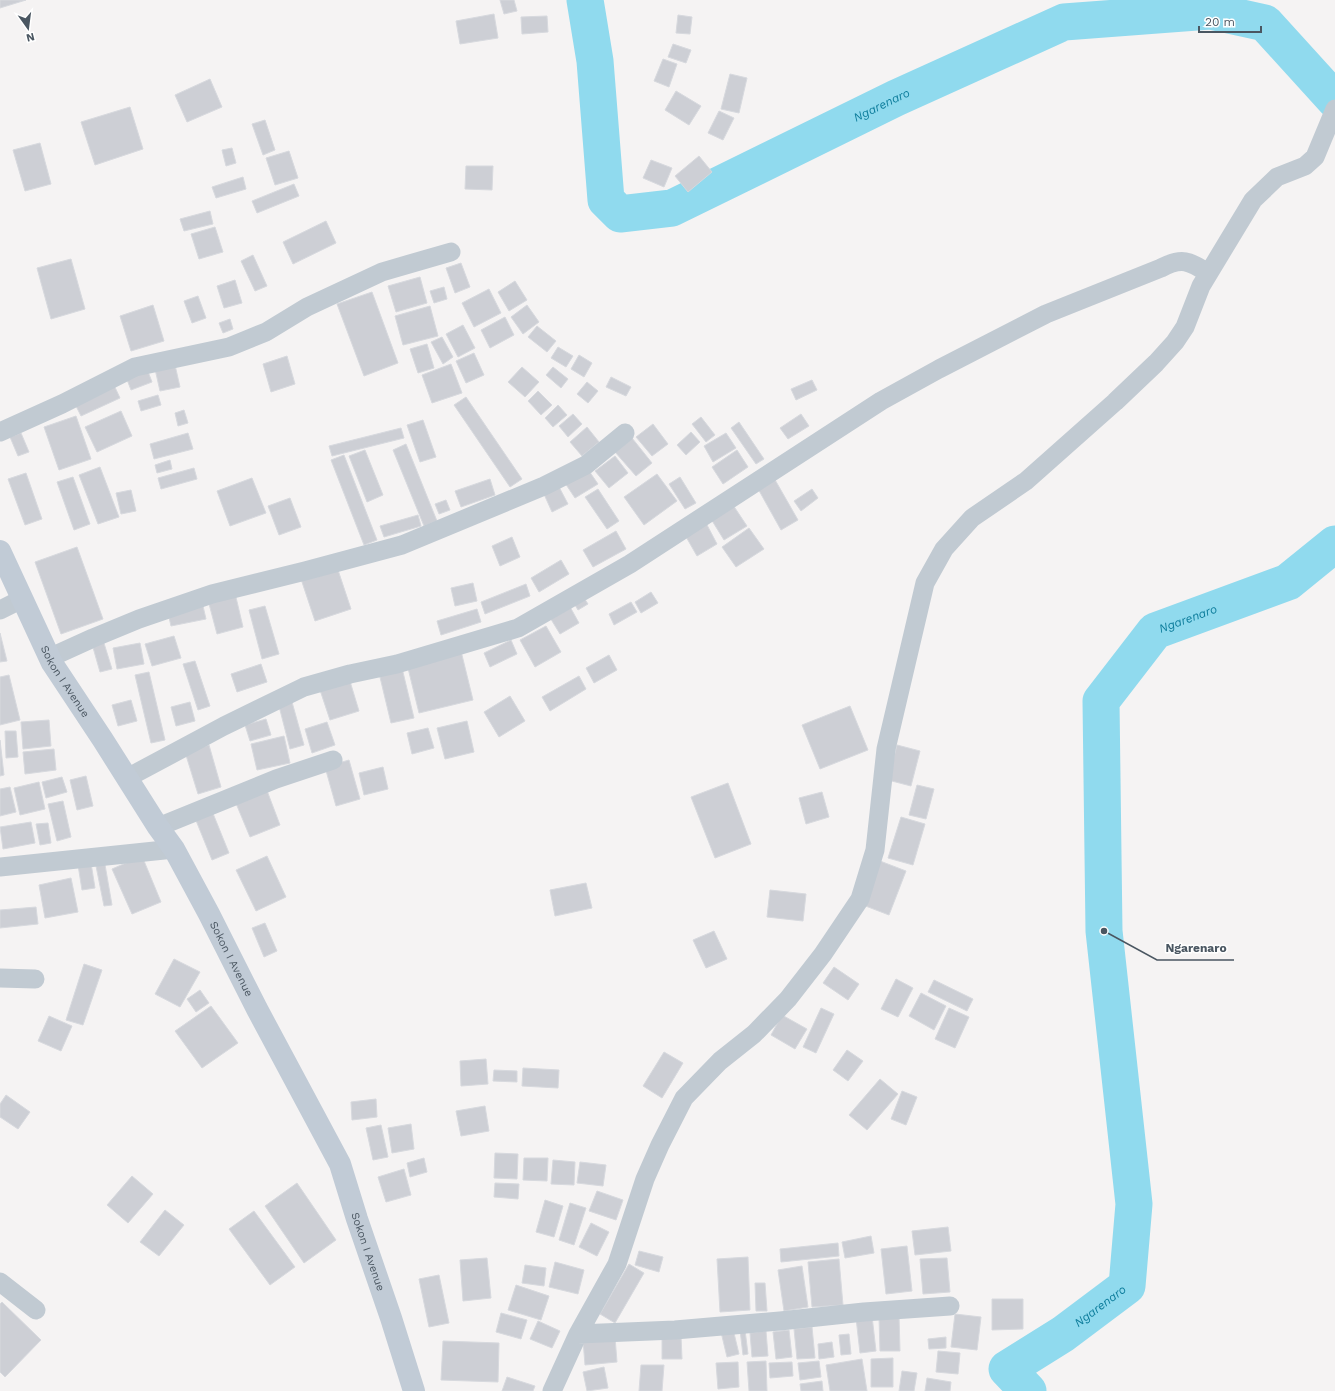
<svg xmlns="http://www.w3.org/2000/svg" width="1335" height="1391" viewBox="0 0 1335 1391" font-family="'Work Sans',sans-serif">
	<rect width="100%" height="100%" fill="#f5f3f3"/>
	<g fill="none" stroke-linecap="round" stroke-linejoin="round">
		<g stroke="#90daee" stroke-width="37">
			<path id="s1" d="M585 0 595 61 606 200 620 214 672 208 896 98 1064 22 1210 11 1265 23 1335 100"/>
			<path id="s2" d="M1028 1391 1007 1369 1063 1334 1127 1286 1134 1204 1104 931 1101 701 1155 631 1288 582 1335 544"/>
		</g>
	</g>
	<path fill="#cdcfd5" stroke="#d7d9de" d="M0 0H26L0 8Z
		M500 0H514L517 11 504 14Z
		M494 14 498 38 460 44 456 21Z
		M678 15 692 17 690 34 676 33Z
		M547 16 548 32 522 34 521 17Z
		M673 44 691 50 686 63 668 57Z
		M663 59 677 64 669 87 654 81Z
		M730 74 747 78 739 113 721 109Z
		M210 79 222 107 187 122 175 95Z
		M676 91 701 106 689 125 665 110Z
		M130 107 143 149 95 165 81 122Z
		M719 111 734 118 723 140 708 133Z
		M265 120 275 150 263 155 252 124Z
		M40 143 51 184 25 191 13 150Z
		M232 148 236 163 226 166 222 150Z
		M289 151 298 178 275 185 266 158Z
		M699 156 712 172 688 192 675 176Z
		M651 160 672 168 664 187 643 178Z
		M466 166H493L492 190 465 189Z
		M243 177 246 189 216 198 212 187Z
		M294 184 299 196 257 213 252 201Z
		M210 211 213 224 184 231 180 219Z
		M326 221 336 243 293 264 283 242Z
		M215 227 223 252 199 259 191 234Z
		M253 255 267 286 255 291 241 261Z
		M71 259 85 309 51 319 37 268Z
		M461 263 470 287 455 293 446 268Z
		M420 277 427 303 396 312 388 286Z
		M235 280 242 303 224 308 217 286Z
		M515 281 527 300 509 311 498 292Z
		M444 287 447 299 434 303 430 291Z
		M489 289 501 313 474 327 462 303Z
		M372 292 398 363 364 376 337 304Z
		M198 296 206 318 192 323 184 301Z
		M153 305 164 341 131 351 120 316Z
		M527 305 539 322 523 334 511 317Z
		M430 306 438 336 403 345 395 316Z
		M505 317 514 335 490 348 481 330Z
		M230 319 233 329 223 333 219 323Z
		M463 325 475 348 458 357 446 334Z
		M537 326 556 341 547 352 528 337Z
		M442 337 453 357 443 364 431 342Z
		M427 344 434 368 418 373 410 349Z
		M558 347 573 356 566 367 551 358Z
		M474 353 484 375 466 383 456 361Z
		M579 355 592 363 584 377 571 369Z
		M287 356 295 384 271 392 263 364Z
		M451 364 462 393 432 403 422 375Z
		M175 365 180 387 160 391 155 369Z
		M522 367 539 382 525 397 508 382Z
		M553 367 568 379 561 388 546 375Z
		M147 369 152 382 131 390 126 377Z
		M611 377 631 387 626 396 606 387Z
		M812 380 817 390 796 400 791 389Z
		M587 382 598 391 588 403 577 394Z
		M113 383 120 398 81 416 74 402Z
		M538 391 552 405 541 415 528 401Z
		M158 395 161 405 141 411 138 401Z
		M466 397 522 479 510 487 454 405Z
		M558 405 567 415 553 427 545 418Z
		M184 410 188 423 178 426 175 413Z
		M121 411 132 436 97 452 85 427Z
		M573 414 582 424 568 437 559 426Z
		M801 414 809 426 788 439 780 428Z
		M76 416 91 459 59 470 44 427Z
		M701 417 715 435 706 442 692 424Z
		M423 420 436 457 420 462 407 425Z
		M739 422 764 459 756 464 731 428Z
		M653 424 668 444 652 456 636 437Z
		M587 427 599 442 582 456 570 442Z
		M401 428 404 438 332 456 329 446Z
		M691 432 700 442 686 455 677 445Z
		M21 433 29 452 18 456 10 437Z
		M188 433 193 449 154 459 150 444Z
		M726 433 736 448 713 462 704 446Z
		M632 438 652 463 636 476 615 452Z
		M406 444 437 521 424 526 393 450Z
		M365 450 383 495 367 502 349 456Z
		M737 450 748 467 723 484 712 467Z
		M344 455 377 540 364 545 331 460Z
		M615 456 628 473 609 488 595 471Z
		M170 460 172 469 157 473 155 465Z
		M100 467 119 517 98 524 79 475Z
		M194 468 197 479 161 489 158 478Z
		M587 468 598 484 575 498 565 483Z
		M26 473 42 519 25 525 8 479Z
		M657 474 677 501 644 525 624 497Z
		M73 477 90 524 74 530 57 482Z
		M680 477 696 503 685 509 669 484Z
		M252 478 266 513 230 526 217 491Z
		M774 478 798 520 781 530 757 487Z
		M490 479 495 495 461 507 455 491Z
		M558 485 568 504 552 512 543 492Z
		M598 489 619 521 607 529 585 497Z
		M812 489 818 498 801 511 794 501Z
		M131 490 136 511 121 514 116 493Z
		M290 498 301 527 279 535 268 506Z
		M446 500 450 510 439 514 435 504Z
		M733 505 747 526 724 540 711 519Z
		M418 515 421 526 384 537 380 526Z
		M706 523 717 544 697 556 685 535Z
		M749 528 764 549 736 567 722 547Z
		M616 531 626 549 593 567 583 550Z
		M512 537 520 557 500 566 492 546Z
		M77 547 103 619 61 634 35 562Z
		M561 560 569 574 539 592 531 578Z
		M337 567 351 609 315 621 301 579Z
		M473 583 477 601 455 606 451 588Z
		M526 584 530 596 485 614 481 602Z
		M651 592 658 603 641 613 635 602Z
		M235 593 243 627 217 634 208 600Z
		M582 595 588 604 578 610 572 600Z
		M631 602 637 612 614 625 609 614Z
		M569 605 579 623 560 634 549 616Z
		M203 606 206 619 171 626 168 613Z
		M265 606 279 654 262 659 249 610Z
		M477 609 481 622 441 635 437 621Z
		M546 626 561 652 535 667 520 640Z
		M0 633 7 661 0 662Z
		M174 636 181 658 152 666 145 644Z
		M103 640 112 669 100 672 92 644Z
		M511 640 517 654 490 667 484 653Z
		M140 643 144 664 117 669 113 648Z
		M461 651 473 700 419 713 407 664Z
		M609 655 617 670 594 683 586 668Z
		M195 661 210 706 198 710 183 664Z
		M261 664 267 682 237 692 231 674Z
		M402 668 414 718 391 723 379 673Z
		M149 672 165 740 151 743 135 675Z
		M9 675 20 720 0 725V677Z
		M579 676 586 689 550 711 542 697Z
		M349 678 359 711 330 720 319 687Z
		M510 696 525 721 499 737 484 712Z
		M131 700 137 721 118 726 112 705Z
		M190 702 195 721 176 726 171 707Z
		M292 702 304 745 290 749 279 706Z
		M850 706 868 750 820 769 802 725Z
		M266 719 271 735 250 741 245 725Z
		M49 720 51 746 23 749 21 722Z
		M467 721 474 752 445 759 437 728Z
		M327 722 335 745 312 753 305 729Z
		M428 728 434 748 412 754 407 733Z
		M5 731H16L18 757 6 758Z
		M284 736 290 763 257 770 251 744Z
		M0 740 4 775 0 776Z
		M209 745 221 787 198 794 185 752Z
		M897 745 920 751 911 786 888 780Z
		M54 749 56 770 25 774 23 752Z
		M349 760 360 799 336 806 325 767Z
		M383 767 388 789 364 795 359 773Z
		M86 776 93 806 77 810 70 780Z
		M62 777 67 792 46 798 42 782Z
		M39 782 45 809 20 815 14 788Z
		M728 783 751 844 715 858 691 797Z
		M917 785 934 789 926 819 909 815Z
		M10 787 16 812 0 816V789Z
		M266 788 280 825 250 837 235 801Z
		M822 792 829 817 806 824 799 798Z
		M63 801 71 837 57 841 48 804Z
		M212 811 229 853 212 860 195 818Z
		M901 817 925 824 913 865 888 858Z
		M31 822 35 843 3 849 0 827Z
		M48 823 51 843 40 845 36 824Z
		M142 856 161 902 132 914 112 869Z
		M267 856 286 897 256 911 236 870Z
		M104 859 112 905 104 906 95 861Z
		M880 861 906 871 889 915 863 905Z
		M91 863 95 888 82 890 78 865Z
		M71 878 78 912 45 918 39 885Z
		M586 883 592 908 555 916 550 890Z
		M770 890 806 894 803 921 767 917Z
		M36 907 38 924 0 928V910Z
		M265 923 277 951 264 957 252 928Z
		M714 931 727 959 706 968 693 940Z
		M174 959 200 972 180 1007 155 994Z
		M84 964 102 970 83 1025 66 1020Z
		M834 967 859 984 848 1000 823 983Z
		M896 979 913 988 898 1017 881 1009Z
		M934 980 973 999 967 1011 928 992Z
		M200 990 209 1003 196 1012 187 999Z
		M921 993 946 1006 934 1030 909 1016Z
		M211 1006 238 1043 202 1068 175 1031Z
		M821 1008 834 1014 816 1053 803 1047Z
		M949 1008 969 1017 955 1048 935 1039Z
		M782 1015 807 1029 795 1049 771 1035Z
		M49 1016 72 1026 61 1051 38 1041Z
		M847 1050 863 1061 848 1081 833 1070Z
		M664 1052 683 1063 662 1098 643 1086Z
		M486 1059 488 1084 461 1086 460 1061Z
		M523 1068 559 1070 558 1088 522 1086Z
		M494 1070 517 1071V1082L493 1081Z
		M880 1079 898 1094 867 1130 849 1115Z
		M902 1091 917 1097 906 1125 891 1119Z
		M6 1095 30 1112 18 1129 0 1117V1104Z
		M376 1099 377 1117 352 1120 351 1102Z
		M485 1106 489 1131 461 1136 456 1111Z
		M411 1124 414 1149 392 1153 388 1128Z
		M381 1125 388 1157 373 1160 366 1128Z
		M495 1153 518 1154 517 1179 494 1178Z
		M424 1158 427 1172 410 1177 407 1163Z
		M524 1158H548L547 1181 523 1180Z
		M553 1160 575 1162 574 1185 551 1184Z
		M580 1162 606 1165 603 1186 577 1183Z
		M404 1169 411 1195 386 1202 378 1177Z
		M132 1176 153 1194 128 1223 107 1205Z
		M297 1183 336 1240 304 1263 265 1206Z
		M495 1183 519 1184 518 1199 494 1197Z
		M597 1191 623 1200 616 1220 589 1211Z
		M545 1200 563 1206 554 1237 536 1232Z
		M570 1203 586 1208 574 1245 559 1240Z
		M165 1210 184 1225 159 1256 140 1242Z
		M254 1211 295 1267 270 1285 229 1229Z
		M591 1223 609 1232 597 1256 579 1247Z
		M948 1227 951 1251 915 1255 912 1231Z
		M871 1236 874 1253 845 1258 842 1242Z
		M838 1243 839 1256 781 1262 780 1249Z
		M907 1246 912 1291 886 1294 881 1249Z
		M639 1251 663 1257 659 1272 635 1265Z
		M748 1257 750 1310 720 1312 717 1259Z
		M487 1258 491 1298 463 1301 460 1260Z
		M947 1258 950 1292 923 1294 920 1259Z
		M839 1259 843 1305 812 1307 808 1262Z
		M555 1262 584 1270 578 1294 549 1287Z
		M629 1264 644 1273 615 1323 600 1314Z
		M525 1265 546 1268 544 1286 522 1283Z
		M802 1266 808 1307 784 1311 778 1270Z
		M439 1275 449 1323 429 1327 419 1279Z
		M755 1283H765L767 1311H756Z
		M516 1285 549 1296 541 1320 508 1310Z
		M992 1299H1023V1329L992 1330Z
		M2 1302 41 1340 5 1377 0 1372V1304Z
		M501 1313 527 1320 521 1339 496 1332Z
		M955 1314 981 1317 977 1350 951 1347Z
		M872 1316 876 1351 860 1353 856 1318Z
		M899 1316 900 1351H880L879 1317Z
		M538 1321 560 1331 552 1348 530 1339Z
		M812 1327 815 1358 797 1359 794 1329Z
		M733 1329 739 1354 727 1357 721 1332Z
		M740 1330H745L748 1354 743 1355Z
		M789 1330 792 1357 776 1359 773 1332Z
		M766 1331 768 1356 752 1357 750 1333Z
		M849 1334 851 1354 841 1355 839 1335Z
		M662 1336H681L682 1359H662Z
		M615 1337 617 1362 585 1365 583 1340Z
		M946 1337V1348L929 1349 928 1339Z
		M443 1341 499 1343 498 1382 441 1380Z
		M832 1342 834 1357 819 1359 818 1344Z
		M938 1351 960 1353 958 1374 936 1372Z
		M893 1358V1387H871V1359Z
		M862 1359 867 1391H830L826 1365Z
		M766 1361 767 1391H749L747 1362Z
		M819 1361 821 1377 800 1380 798 1363Z
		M738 1362 739 1387 718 1389 716 1363Z
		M792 1362 793 1376 770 1378 769 1363Z
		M641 1365H664L662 1391H639Z
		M604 1367 608 1388 587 1391 583 1372Z
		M902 1371 917 1373 914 1391H899Z
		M507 1377 535 1386 533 1391H502Z
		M927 1378 951 1382 950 1391H925Z
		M822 1381 823 1391H801L800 1384Z"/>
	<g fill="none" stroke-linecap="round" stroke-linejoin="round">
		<path stroke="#c1cad2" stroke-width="19" d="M0 432 62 404 135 367 229 347 266 332 307 307 382 272 451 252
			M0 610 22 599
			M49 658 93 638 139 619 212 594 305 571 402 545 544 486 586 465 625 433
			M127 778 224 726 304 687 350 674 397 664 518 628 630 564 881 401 939 369 1046 314 1161 268C1182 257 1189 261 1208 273
			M158 827 276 779 333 760
			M0 867 174 849
			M0 978 35 979
			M0 1282 36 1310
			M578 1334 675 1330 780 1321 864 1312 950 1306
			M552 1391 578 1334 617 1264 645 1179 660 1145 684 1098 720 1061 754 1034 788 999 823 954 860 899 875 850 886 749 925 583 944 549 972 518 1026 481 1115 402 1156 363 1175 342 1185 327 1201 286 1253 200 1277 177 1305 166 1315 157 1335 109"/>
		<path stroke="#c1cbd6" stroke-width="22" id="s3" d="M0 551 52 663 103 740 158 827 174 849 209 914 257 1009 340 1164 357 1219 391 1318 414 1391"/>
	</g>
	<g text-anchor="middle" stroke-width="3" stroke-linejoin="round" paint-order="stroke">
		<g font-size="11" fill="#4a5661" stroke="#fff">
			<text dy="4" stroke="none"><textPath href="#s3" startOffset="146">Sokon I Avenue</textPath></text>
			<text dy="4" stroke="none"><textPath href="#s3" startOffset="470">Sokon I Avenue</textPath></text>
			<text dy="4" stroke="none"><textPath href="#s3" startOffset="794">Sokon I Avenue</textPath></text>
		</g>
		<g font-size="12" font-style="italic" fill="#0c7c9b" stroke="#fff">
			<text dy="4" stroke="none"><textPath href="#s1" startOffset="507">Ngarenaro</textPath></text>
			<text dy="4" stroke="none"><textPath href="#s2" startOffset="887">Ngarenaro</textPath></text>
			<text dy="4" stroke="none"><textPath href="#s2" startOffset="143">Ngarenaro</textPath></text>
		</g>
	</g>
	<path fill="none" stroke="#4a5661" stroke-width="1.5" d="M1104 931L1157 960H1234"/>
	<circle fill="#4a5661" stroke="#fff" stroke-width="1.5" cx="1104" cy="931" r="4"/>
	<g font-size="12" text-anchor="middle" font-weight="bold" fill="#4a5661" stroke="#fff" stroke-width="3" stroke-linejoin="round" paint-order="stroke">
		<text x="1196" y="952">Ngarenaro</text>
	</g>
	<g transform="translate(28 28) rotate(166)" stroke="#ffffff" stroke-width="3" paint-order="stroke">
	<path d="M0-3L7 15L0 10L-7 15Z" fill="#4a5661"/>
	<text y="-6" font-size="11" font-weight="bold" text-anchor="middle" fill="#4a5661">N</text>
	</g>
	<path d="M1199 26v6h62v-6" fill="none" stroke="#4a5661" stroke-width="2"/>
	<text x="1205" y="26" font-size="12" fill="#4a5661" stroke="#ffffff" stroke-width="3" paint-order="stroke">20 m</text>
</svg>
